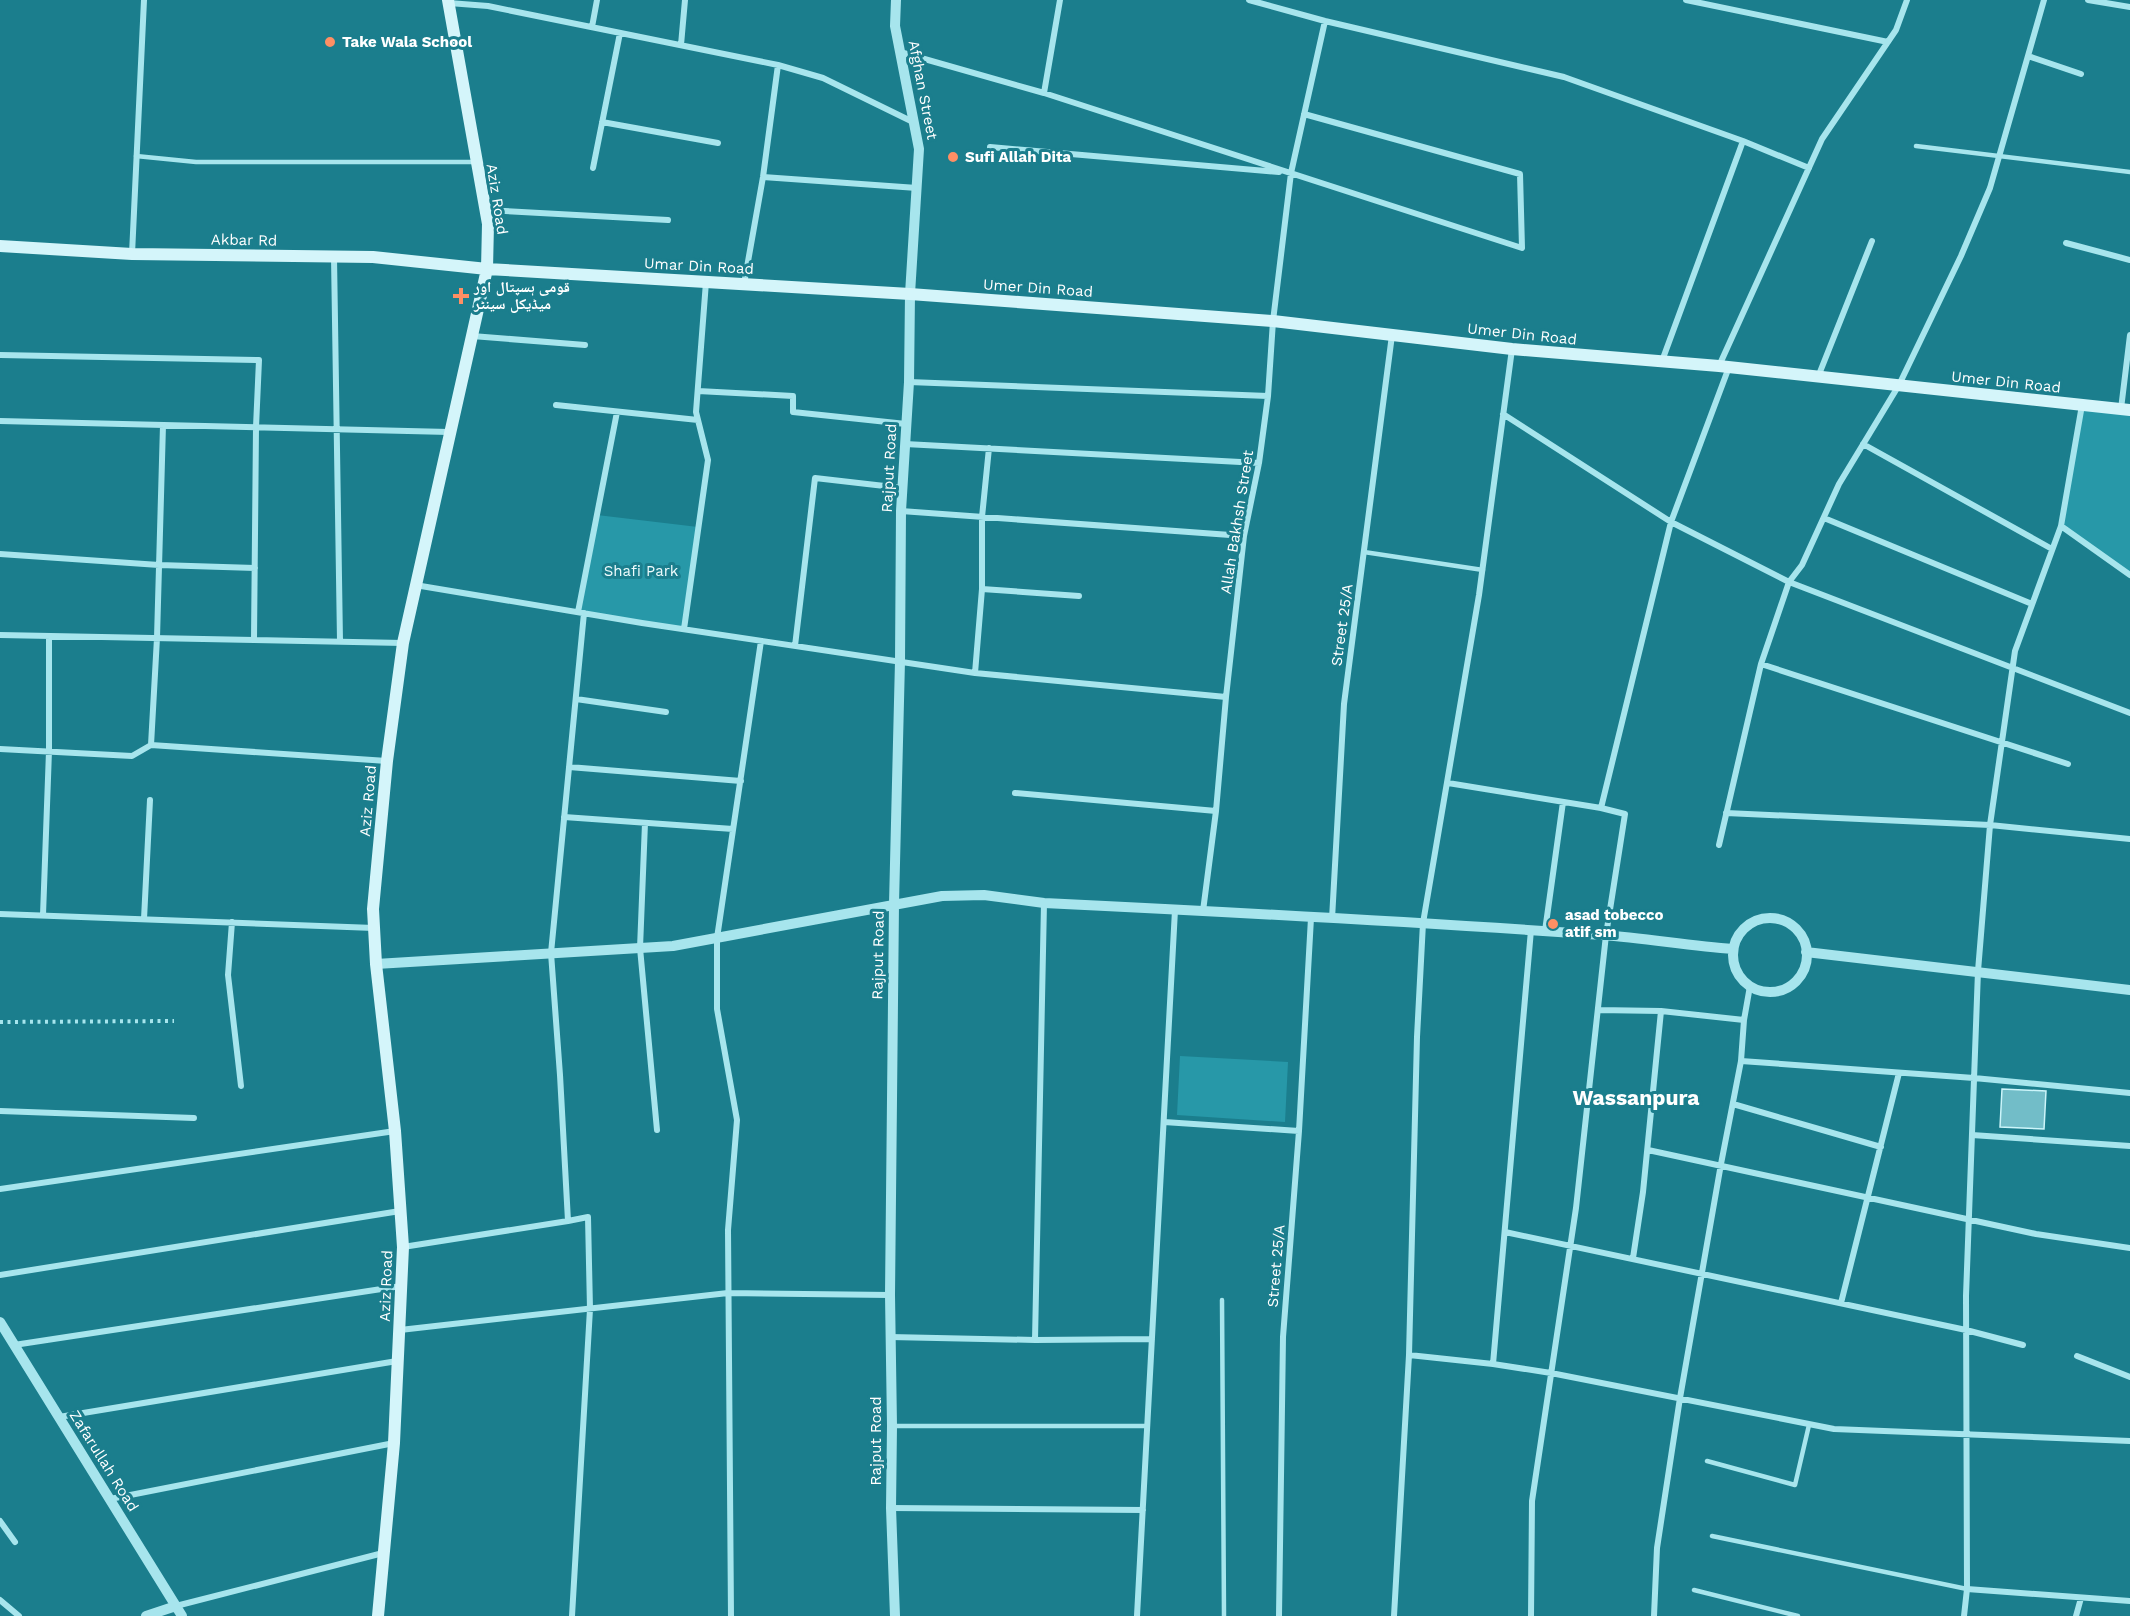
<svg xmlns="http://www.w3.org/2000/svg" width="2130" height="1616" viewBox="0 0 2130 1616" font-family="'Work Sans','Noto Naskh Arabic',sans-serif">
	<rect width="100%" height="100%" fill="#1b7e8d"/>
	<path fill="#2798a8" d="M2082 405 2130 412V575L2061 526Z
		M597 515 698 527 684 629 578 612Z
		M1180 1056 1288 1062 1285 1122 1177 1115Z"/>
	<path fill="#72bdc8" stroke="#cdf5fa" stroke-width="1.5" d="M2002 1089 2046 1091 2044 1129 2000 1127Z"/>
	<g fill="none" stroke-linecap="round" stroke-linejoin="round">
		<path stroke="#a7e5ed" stroke-width="4" stroke-dasharray="3 4.5" stroke-linecap="butt" d="M0 1022 174 1021"/>
		<path stroke="#a7e5ed" stroke-width="4.5" d="M1916 146 2130 172
			M136 156 196 162H476
			M1364 552 1483 570
			M1222 1300 1224 1616
			M892 1426H1147
			M1707 1461 1795 1485 1809 1425
			M1712 1536 1967 1589
			M1694 1590 1798 1616"/>
		<path stroke="#a7e5ed" stroke-width="6" d="M1249 0 1325 21 1564 77 1743 141 1809 168
			M1686 0 1888 42
			M2088 0 2130 7
			M449 3 488 6 778 65 823 78 913 122
			M592 27 597 0
			M681 45 685 0
			M900 52 1044 93 1522 248 1520 174 1304 114
			M2028 56 2081 74
			M1044 93 1060 0
			M602 122 718 143
			M990 147 1279 172
			M593 168 620 33
			M763 177 917 188
			M485 210 668 220
			M2066 243 2130 260
			M132 254 144 0
			M334 257 340 641
			M744 284 763 177 778 65
			M472 336 585 345
			M0 355 259 360 256 427 254 640 0 635
			M1662 361 1743 141
			M1719 366 1822 139 1896 30 1907 0
			M1818 377 1872 241
			M909 382 1268 396
			M698 391 793 396V412L906 424
			M556 405 698 420
			M2121 409 2130 335
			M1503 414 1671 522 1789 582 2130 713
			M0 421 449 432
			M905 444 1259 463
			M1863 444 2052 549
			M901 511 1244 536
			M1824 518 2032 604
			M2061 526 2130 575
			M0 554 159 565 255 568
			M415 585 642 623 975 673 1226 697
			M982 589 1079 596
			M578 612 617 412
			M684 629 708 460 696 412 706 282
			M254 640 403 643
			M795 646 815 478 902 488
			M1761 664 2068 764
			M975 673 982 589V517L989 448
			M576 699 666 712
			M151 745 387 761
			M0 749 132 756 151 745 157 638 163 425
			M569 767 741 781
			M1448 783 1601 808
			M1015 793 1216 811
			M1726 813 1990 825 2130 839
			M564 817 733 829
			M645 823 640 948 657 1130
			M1719 845 1761 664 1789 582 1802 565 1839 484 1899 385 1961 256 1990 188 2044 0
			M1203 911 1216 811 1226 697 1244 536 1259 463 1268 396 1273 321 1291 173 1325 21
			M0 914 374 928
			M43 915 49 751V637
			M144 919 150 800
			M1332 919 1344 704 1392 335
			M232 922 228 975 241 1086
			M1545 931 1563 802
			M1598 1010 1661 1011 1744 1020
			M1741 1061 1974 1078 2130 1093
			M1733 1104 1881 1147
			M0 1111 194 1118
			M1164 1122 1299 1131
			M1972 1135 2130 1146
			M1648 1150 2036 1234 2130 1248
			M0 1189 395 1131
			M1505 1232 1966 1330 2023 1345
			M403 1247 568 1221
			M1633 1258 1643 1192 1661 1011
			M0 1275 400 1211
			M1841 1303 1899 1073
			M400 1330 728 1293 890 1295
			M890 1337 1035 1340 1152 1339
			M1035 1340 1044 903
			M14 1345 401 1286
			M1409 1355 1493 1364 1551 1373 1834 1429 2130 1441
			M2077 1356 2130 1377
			M1493 1364 1531 930
			M59 1417 397 1361
			M110 1499 394 1443
			M891 1508 1143 1510
			M0 1521 15 1542
			M1967 1589 2130 1601
			M0 1600 19 1616
			M176 1606 383 1553
			M572 1616 590 1309 588 1217 568 1221 560 1075 551 953 584 613
			M731 1616 728 1230 737 1120 717 1009V938L761 641
			M1137 1616 1175 910
			M1279 1616 1283 1337 1299 1131 1311 918
			M1394 1616 1409 1355 1417 1037 1423 923 1479 595 1512 349
			M1531 1616 1532 1501 1576 1208 1606 935 1625 814 1601 808 1671 522 1729 367
			M1654 1616 1657 1548 1680 1398 1721 1164 1741 1061 1744 1020 1750 986
			M1964 1616 1967 1589 1966 1296 1978 971 1990 825 2015 651 2061 526 2082 405
			M2076 1616 2081 1598"/>
		<path stroke="#a7e5ed" stroke-width="10" d="M1733 955a37 37 0 1 1 74 0a37 37 0 1 1-74 0Z
			M1806 952 2130 990
			M376 964 673 946 942 896 984 895 1044 903C1230 912 1417 922 1602 935 1646 938 1689 946 1733 949
			M0 1322 182 1616
			M146 1616 176 1606
			M895 1616 891 1508 892 1426 890 1295 894 904 900 661 901 511 909 382 910 294 919 149 895 26 896 0"/>
		<path stroke="#d4f5fa" stroke-width="12" d="M0 246 132 254 373 257 487 269 910 294 1273 321 1512 349 1719 366 2130 410
			M378 1616 394 1443 403 1247 395 1131 376 964 373 909 387 761 403 643 487 269 488 224 448 0"/>
	</g>
	<g fill="#ff8f64" stroke="#1b7e8d" stroke-width="2">
		<circle cx="330" cy="42" r="6"/>
		<circle cx="953" cy="157" r="6"/>
		<path d="M458 287h6v6h6v6h-6v6h-6v-6h-6v-6h6z"/>
		<circle cx="1553" cy="924" r="6"/>
	</g>
	<g text-anchor="middle" stroke-width="6" stroke-linejoin="round" paint-order="stroke">
		<g font-size="15" font-weight="bold" fill="#fff" stroke="#1b7e8d" text-anchor="start">
			<text x="342" y="47">Take Wala School</text>
			<text x="965" y="162">Sufi Allah Dita</text>
			<text x="474" y="292">قومی ہسپتال اور<tspan x="474" dy="17">میڈیکل سینٹر</tspan></text>
			<text x="1565" y="920">asad tobecco<tspan x="1565" dy="17">atif sm</tspan></text>
		</g>
		<g font-size="15" fill="#fff" stroke="#1b7e8d">
			<text transform="translate(923 90) rotate(79)" y="5">Afghan Street</text>
			<text transform="translate(497 199) rotate(81)" y="5">Aziz Road</text>
			<text transform="translate(244 240) rotate(1)" y="5">Akbar Rd</text>
			<text transform="translate(699 266) rotate(3)" y="5">Umar Din Road</text>
			<text transform="translate(1038 288) rotate(4)" y="5">Umer Din Road</text>
			<text transform="translate(1522 334) rotate(6)" y="5">Umer Din Road</text>
			<text transform="translate(2006 382) rotate(6)" y="5">Umer Din Road</text>
			<text transform="translate(889 468) rotate(-87)" y="5">Rajput Road</text>
			<text transform="translate(1237 522) rotate(-81)" y="5">Allah Bakhsh Street</text>
			<text transform="translate(1342 625) rotate(-82)" y="5">Street 25/A</text>
			<text transform="translate(368 801) rotate(-85)" y="5">Aziz Road</text>
			<text transform="translate(878 955) rotate(-89)" y="5">Rajput Road</text>
			<text transform="translate(1276 1266) rotate(-85)" y="5">Street 25/A</text>
			<text transform="translate(386 1286) rotate(-88)" y="5">Aziz Road</text>
			<text transform="translate(876 1441) rotate(-90)" y="5">Rajput Road</text>
			<text transform="translate(104 1461) rotate(58)" y="5">Zafarullah Road</text>
		</g>
		<g font-size="15" fill="#eefcfd" stroke="#1b7e8d">
			<text x="641" y="576">Shafi Park</text>
		</g>
		<g font-size="21" font-weight="bold" fill="#fff" stroke="#1b7e8d">
			<text x="1636" y="1105">Wassanpura</text>
		</g>
	</g>
</svg>
